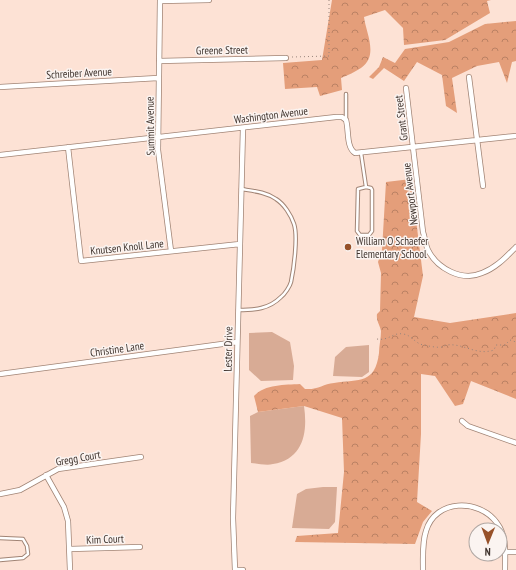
<svg xmlns="http://www.w3.org/2000/svg" width="516" height="570" viewBox="0 0 516 570" font-family="'PT Sans Narrow',sans-serif">
	<defs>
		<pattern id="forest-crowns" width="20" height="18" patternUnits="userSpaceOnUse"><rect width="20" height="18" fill="#e49e7a"/><path d="M2 6a3 3 0 1 1 6 0M12 15a3 3 0 1 1 6 0" fill="none" stroke="#ba8164"/></pattern>
	</defs>
	<rect width="100%" height="100%" fill="#fde2d5"/>
	<path fill="#d8ab95" d="M272 332 290 342 294 366 293 380 261 381 249 370V333Z
		M369 345V372L362 377 333 376 335 357 346 347Z
		M304 406C308 433 303 459 273 464 266 466 257 463 251 463L250 416 258 412Z
		M323 487H337L335 522 329 529 292 528 297 494 306 489Z"/>
	<path fill="url(#forest-crowns)" d="M332 0H491L487 1 490 13 445 40 404 45 403 28 385 10 364 17C366 33 379 56 361 68 355 72 348 75 341 78L342 90 320 96 317 87 285 89 283 63 322 60Z
		M516 21V61L512 62 507 83 499 62 477 66 452 78 457 113 446 106 442 75 417 62 404 81 384 68 373 79 369 77 379 67 383 57 395 63 405 49 449 42 485 24Z
		M411 179 423 276 414 317 450 323 516 313V399L471 381 463 404 455 406 435 376 421 374V434L417 502 432 511 423 522 415 544 295 542 297 536 338 533 344 472 342 418 304 406 258 412 254 396C265 384 285 385 300 384L305 389C318 390 323 384 334 383 360 379 375 384 379 353 379 346 381 338 381 331 380 325 376 321 377 314L380 311 381 273 378 262 382 250 386 182Z"/>
	<g fill="none" stroke-linecap="round" stroke-linejoin="round">
		<defs>
			<path id="service" d="M346 94V119
				M361 153 366 187 371 188 372 190V231L369 235H360L357 231 358 189 366 187
				M238 310C255 310 269 309 281 297 285 294 290 286 291 282 294 268 298 236 294 224 291 215 284 204 276 199 266 192 253 191 241 189
				M0 538 23 539 27 546 28 554 23 558 0 560"/>
			<path id="minor" d="M160 0 158 150 171 251
				M160 1 209 0
				M159 61 286 58
				M469 77 483 186
				M0 87 158 78
				M406 88 423 232C425 237 425 244 428 250 437 268 461 282 482 273 496 268 506 257 516 247
				M68 147 81 261 240 244
				M0 155 336 117H342L346 120C349 130 346 147 355 153L516 136
				M0 374 237 342
				M462 421 468 426 516 443
				M46 475 64 507 68 521 70 570
				M0 494 20 490 58 469 141 457
				M70 549 140 547
				M505 552H516
				M235 570 233 518 243 128
				M235 570H243
				M423 570C423 557 422 543 426 531 435 499 479 498 497 523 507 536 505 554 505 570"/>
		</defs>
		<use href="#service" stroke="#a18475" stroke-width="4.5"/>
		<use href="#minor" stroke="#a18475" stroke-width="6"/>
		<path stroke="#97847b" stroke-width="1" stroke-dasharray="1 3" stroke-linecap="butt" d="M292 57 329 56V0
			M377 339C389 341 393 332 403 334 412 335 415 344 424 345 428 346 438 348 442 347 444 347 445 345 447 345 464 343 476 356 494 350L496 345H505L510 340 516 342"/>
		<use href="#service" stroke="#fff" stroke-width="2.5"/>
		<use href="#minor" stroke="#fff" stroke-width="4.5"/>
	</g>
	<circle fill="#975129" stroke="#fbf4f1" stroke-width="1.5" cx="348" cy="247" r="4"/>
	<g text-anchor="middle" stroke-width="3" stroke-linejoin="round" paint-order="stroke">
		<g font-size="11" fill="#3f332d" stroke="#fbf4f1">
			<text transform="translate(222 50) rotate(-1)" y="4">Greene Street</text>
			<text transform="translate(79 73) rotate(-3)" y="4">Schreiber Avenue</text>
			<text transform="translate(271 115) rotate(-7)" y="4">Washington Avenue</text>
			<text transform="translate(401 118) rotate(-97)" y="4">Grant Street</text>
			<text transform="translate(150 126) rotate(-91)" y="4">Summit Avenue</text>
			<text transform="translate(410 194) rotate(-97)" y="4">Newport Avenue</text>
			<text transform="translate(127 247) rotate(-6)" y="4">Knutsen Knoll Lane</text>
			<text transform="translate(117 349) rotate(-8)" y="4">Christine Lane</text>
			<text transform="translate(228 349) rotate(-89)" y="4">Lester Drive</text>
			<text transform="translate(78 458) rotate(-10)" y="4">Gregg Court</text>
			<text transform="translate(105 539) rotate(-2)" y="4">Kim Court</text>
		</g>
		<g font-size="11" fill="#3f332d" stroke="#fbf4f1" text-anchor="start">
			<text x="356" y="245">William O Schaefer<tspan x="356" dy="13">Elementary School</tspan></text>
		</g>
	</g>
	<g transform="translate(488 542) rotate(181)"><circle r="19" fill="#fbf4f1" stroke="#b0a7a3"/>
	<path d="M0-3L7 15L0 10L-7 15Z" fill="#975129"/>
	<text y="-6" font-size="11" font-weight="bold" text-anchor="middle" fill="#3f332d">N</text>
	</g>
</svg>
